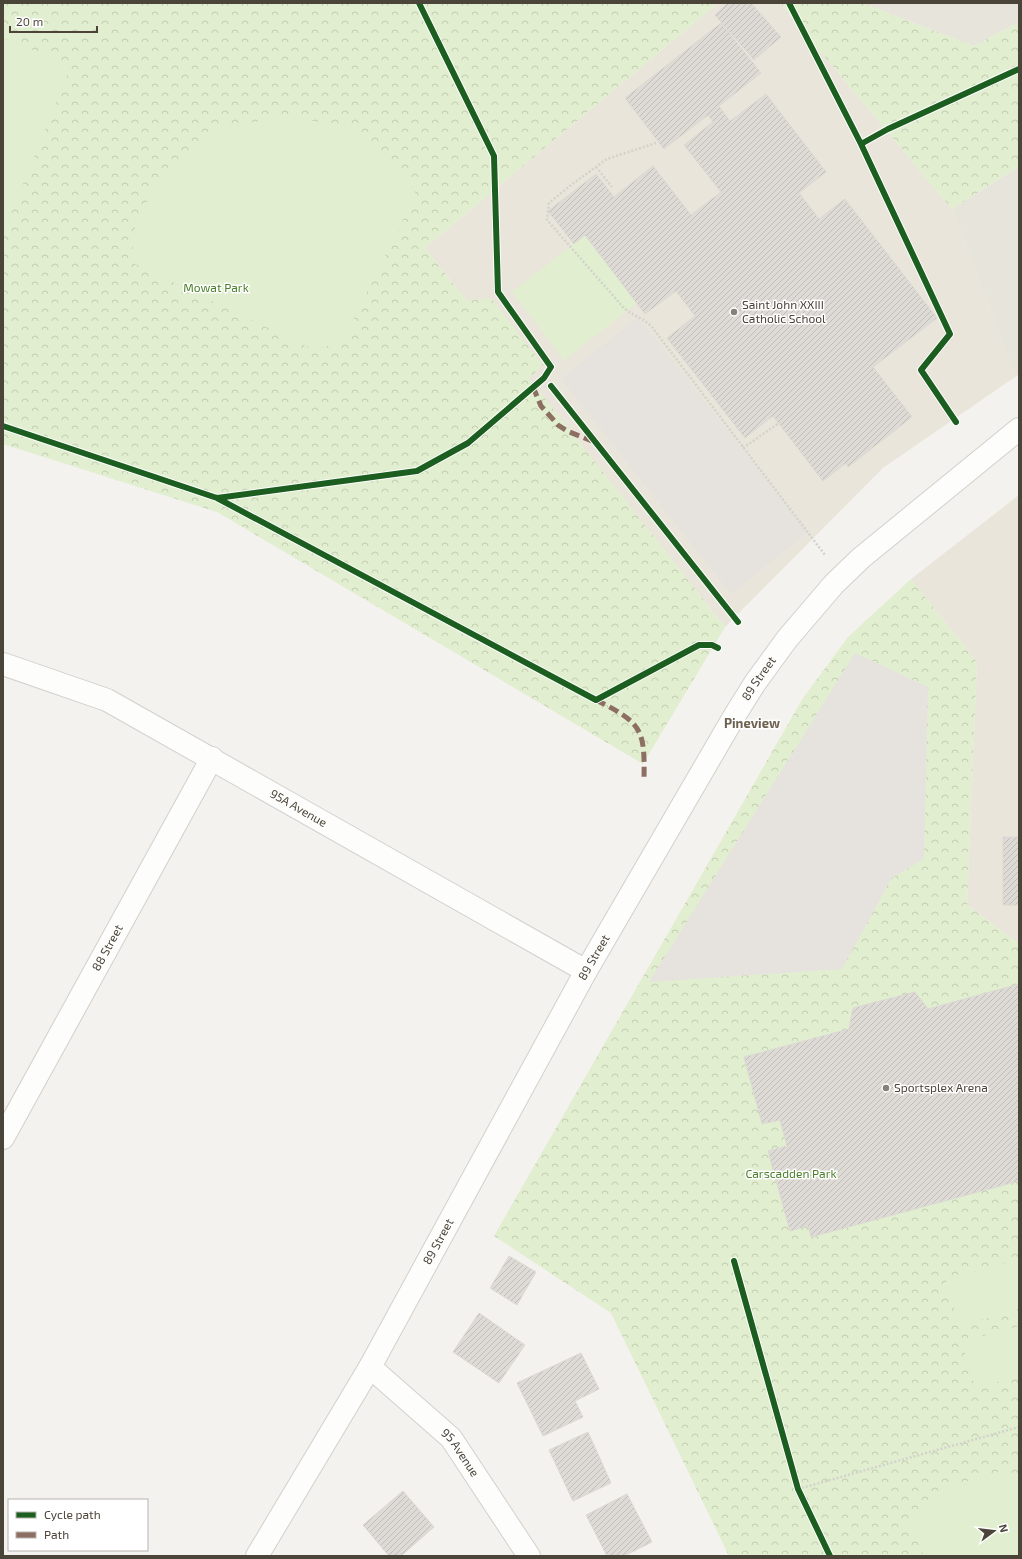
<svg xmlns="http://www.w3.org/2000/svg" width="1022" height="1559" viewBox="0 0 1022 1559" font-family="'Exo 2',sans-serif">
	<defs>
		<pattern id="park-crowns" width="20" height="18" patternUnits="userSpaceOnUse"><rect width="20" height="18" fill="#e1eecf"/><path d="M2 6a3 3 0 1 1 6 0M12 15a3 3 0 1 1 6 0" fill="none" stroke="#c3cdb2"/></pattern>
		<pattern id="building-hatch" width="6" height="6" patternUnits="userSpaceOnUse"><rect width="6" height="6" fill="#dedbd6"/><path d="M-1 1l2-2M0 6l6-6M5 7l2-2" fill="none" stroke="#c0bdb8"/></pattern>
	</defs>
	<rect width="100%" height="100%" fill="#f4f2ee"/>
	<path fill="#e7e4dc" d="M862 3H1019V22L974 46Z
		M1019 166V374L1015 377 952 209Z"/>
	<path fill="#eae5da" d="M718 3H780L952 209 1015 377 883 468 725 627 425 248Z
		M1019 495V944L967 905 977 662 911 579Z"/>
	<path fill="url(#park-crowns)" d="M3 3H718L425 248 467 301 491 298 543 365 529 378 725 627 643 764 217 512 3 444Z
		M780 3H862L974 46 1019 22V166L952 209Z
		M911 579 977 662 967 905 1019 944V1556H729L611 1313 494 1236 803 698 848 637Z"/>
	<path fill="#e1eecf" d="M3 38 71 65 3 234Z
		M294 117 348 128 397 163 416 194 342 342 314 350 131 262 136 219 168 168 214 131 253 122Z
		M585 235 637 303 564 360 512 292Z
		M1019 1259V1309L959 1326 946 1280Z
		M1019 1326V1376L975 1388 962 1342Z
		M998 1472 1019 1473V1556H924L908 1518 940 1489Z"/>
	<path fill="#e6e3df" d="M638 317 808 532 731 594 561 379Z
		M855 653 928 687 924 859 892 878 842 969 649 982Z"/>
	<path fill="url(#building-hatch)" stroke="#dcd9d4" d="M728 3H751L781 37 754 60 715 15Z
		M721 23 761 73 719 106 730 121 766 94 826 172 799 193 806 202 819 219 845 199 937 318 873 367 912 417 848 467 846 463 823 481 773 416 745 438 667 338 695 316 676 291 645 314 585 235 574 244 548 211 596 174 614 197 653 166 691 215 721 192 684 145 713 122 708 115 664 149 625 98Z
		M1003 837H1019V905H1003Z
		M1019 984V1181L811 1237 808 1226 790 1231 768 1151 787 1146 780 1120 762 1124 744 1057 849 1029 853 1008 915 992 928 1009Z
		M509 1256 536 1272 517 1305 490 1288Z
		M479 1313 525 1345 499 1383 453 1352Z
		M581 1353 599 1389 575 1401 583 1417 543 1436 517 1383Z
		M588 1432 611 1483 573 1501 549 1450Z
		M403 1491 434 1527 401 1556H389L363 1525Z
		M627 1494 652 1542 624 1556H607L586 1515Z"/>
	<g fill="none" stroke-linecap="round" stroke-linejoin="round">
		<defs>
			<g id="minor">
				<path id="s1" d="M3 664 107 700 586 971"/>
				<path id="s2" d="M3 1138 212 758"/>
				<path id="s3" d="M370 1367 451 1438 529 1556"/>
			</g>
			<g id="tertiary">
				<path id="s4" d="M257 1556 370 1367 586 971 735 715 755 683 787 639 834 584 861 558 1019 429"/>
			</g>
		</defs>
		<use href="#minor" stroke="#d2d0cb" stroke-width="24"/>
		<use href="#tertiary" stroke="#d2d0cb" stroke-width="24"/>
		<path stroke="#d3d2cc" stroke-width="2.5" stroke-dasharray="2 2" stroke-linecap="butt" d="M656 143 607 159 571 185 549 203 547 220 623 307C632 316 644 318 652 327L825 555
			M596 167 612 187
			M743 448 779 423
			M798 1489 1019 1427"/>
		<use href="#minor" stroke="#fdfdfc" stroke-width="22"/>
		<use href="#tertiary" stroke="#fdfdfc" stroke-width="22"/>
		<path stroke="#8d6e63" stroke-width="5" stroke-dasharray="10 5" stroke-linecap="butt" d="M533 387 541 406 558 425 567 431 592 441
			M596 700C642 723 645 729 644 780"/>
		<defs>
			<path id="cycleway" d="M789 3 861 144 950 334 921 370 956 422
				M861 144 888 129 1019 69
				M551 386 738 622
				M3 426 217 498 417 471 468 443 544 378 551 367 498 292 494 156 419 3
				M217 498 596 700 699 645H712L718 648
				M734 1261 798 1489 830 1556"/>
		</defs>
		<use href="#cycleway" stroke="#fff" stroke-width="8"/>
		<use href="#cycleway" stroke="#1b5e20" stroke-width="6"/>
	</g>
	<g fill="#868178" stroke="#fff" stroke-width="1.5">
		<circle cx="734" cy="312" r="4"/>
		<circle cx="886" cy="1088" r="4"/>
	</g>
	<g text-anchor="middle" stroke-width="3" stroke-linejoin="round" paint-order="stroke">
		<g font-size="12" fill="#4a7f2a" stroke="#fff">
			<text x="216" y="292">Mowat Park</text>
			<text x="791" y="1178">Carscadden Park</text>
		</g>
		<g font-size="12" fill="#4b4439" stroke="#fff" text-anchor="start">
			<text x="742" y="309">Saint John XXIII<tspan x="742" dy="14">Catholic School</tspan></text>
			<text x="894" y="1092">Sportsplex Arena</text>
		</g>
		<g font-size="12" fill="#4b4439" stroke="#fff">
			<text dy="4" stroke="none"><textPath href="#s4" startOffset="1011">89 Street</textPath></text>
			<text dy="4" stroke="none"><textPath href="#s1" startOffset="330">95A Avenue</textPath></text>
			<text dy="4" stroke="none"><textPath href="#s2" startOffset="217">88 Street</textPath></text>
			<text dy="4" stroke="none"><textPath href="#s4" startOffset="687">89 Street</textPath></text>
			<text dy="4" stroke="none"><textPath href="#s4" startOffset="363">89 Street</textPath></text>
			<text dy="4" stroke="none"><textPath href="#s3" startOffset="125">95 Avenue</textPath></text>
		</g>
		<g font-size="13" font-weight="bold" fill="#6e6250" stroke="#fff">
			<text x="752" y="728">Pineview</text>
		</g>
	</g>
	<rect width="1022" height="1559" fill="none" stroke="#4b4439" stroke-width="8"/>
	<rect x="8" y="1499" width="140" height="52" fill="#ffffff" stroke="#b7b4b0"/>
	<rect x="16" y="1512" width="20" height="6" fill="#1b5e20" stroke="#b7b4b0"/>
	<text x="44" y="1519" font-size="12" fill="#4b4439">Cycle path</text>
	<rect x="16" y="1532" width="20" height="6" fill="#8d6e63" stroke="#b7b4b0"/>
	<text x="44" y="1539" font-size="12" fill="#4b4439">Path</text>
	<g transform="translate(994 1531) rotate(75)" stroke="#ffffff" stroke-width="3" paint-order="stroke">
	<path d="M0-3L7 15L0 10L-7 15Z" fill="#4b4439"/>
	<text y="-6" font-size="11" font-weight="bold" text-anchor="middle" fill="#4b4439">N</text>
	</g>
	<path d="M10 26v6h87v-6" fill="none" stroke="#4b4439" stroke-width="2"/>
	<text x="16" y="26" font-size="12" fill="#4b4439" stroke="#ffffff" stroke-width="3" paint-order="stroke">20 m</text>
</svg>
